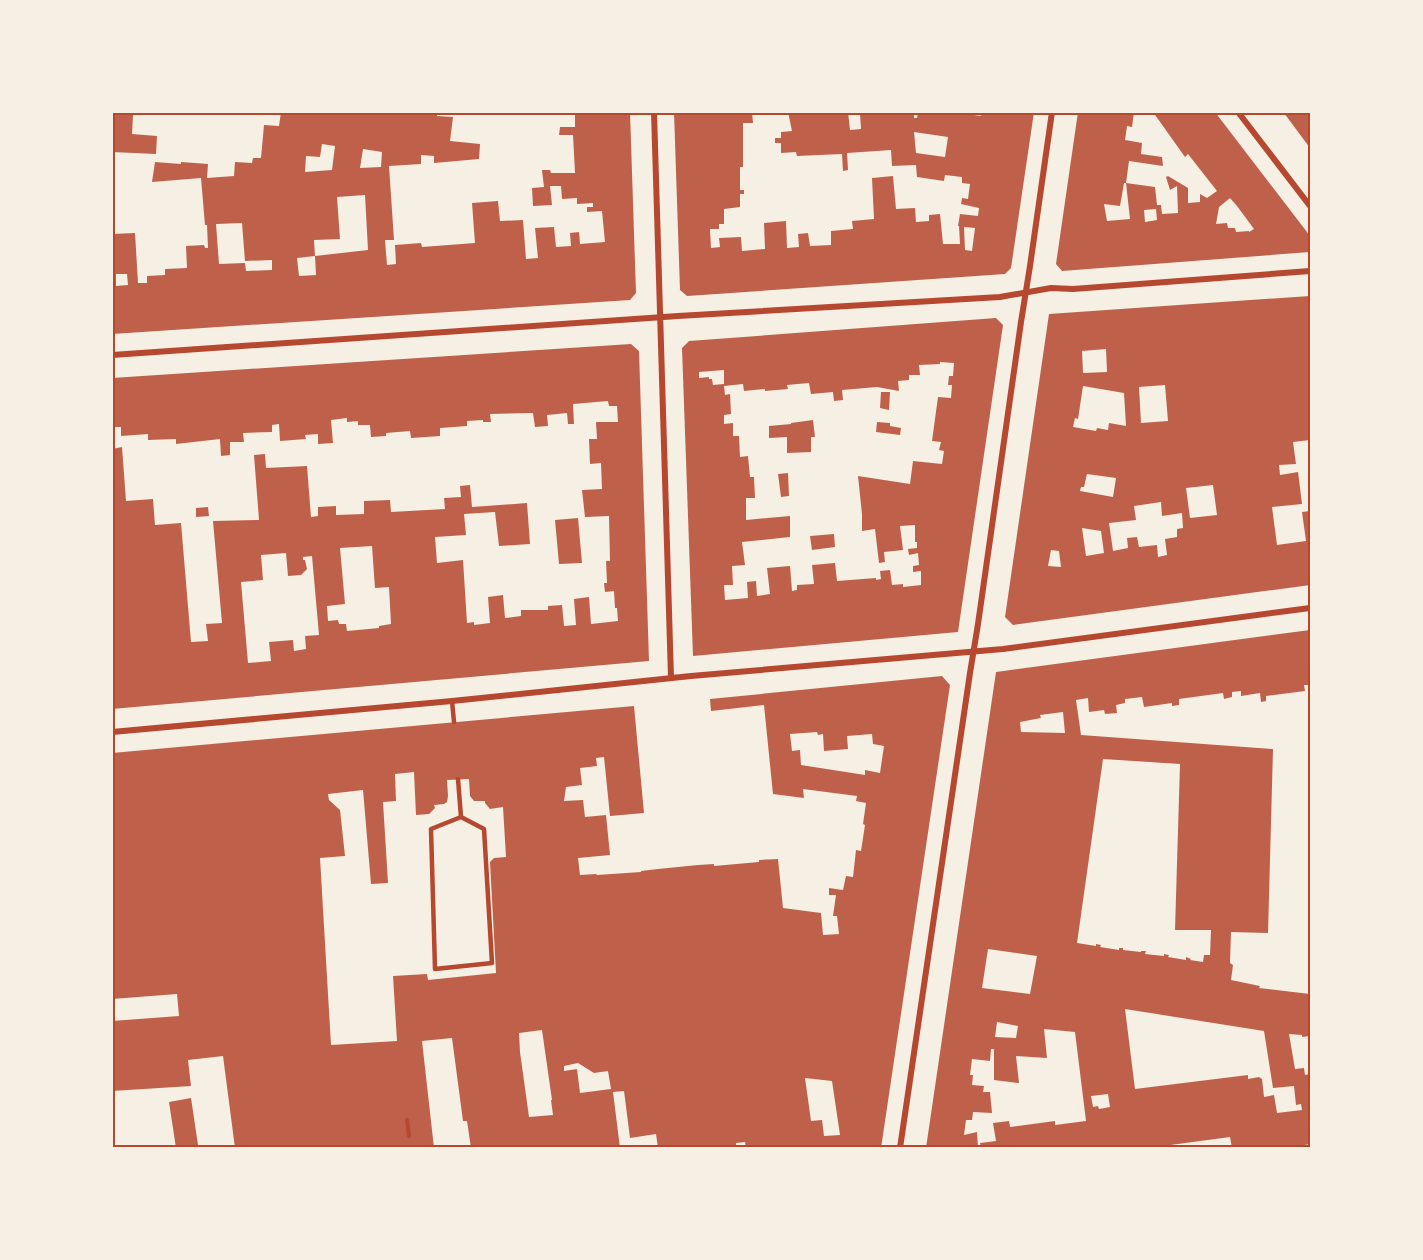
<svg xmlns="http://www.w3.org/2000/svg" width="1423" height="1260" viewBox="0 0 1423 1260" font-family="'Nunito Sans',sans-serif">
	<rect width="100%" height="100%" fill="#f6efe4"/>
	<path fill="#bf614a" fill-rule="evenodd" d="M281 112H437V116L453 117 450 141 480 144 479 159 434 163V156L421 155V164L389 166 394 240H385L387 265 396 264 395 245 421 243 422 247 475 243 472 203 498 201 500 221 523 220 526 259 538 258 535 228 554 227 556 247 571 246 570 233 579 232 580 244 605 242 602 211 587 212V207H593V203L577 204V198L562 199 561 186H550L552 205 533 206 532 188 544 187 542 170H550L551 173H575L573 135H559L560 127H575V112H630L636 293 630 300 112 334V234L135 233 138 283H147V276L165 275V269L187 268 186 246 204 245 205 248H208L207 225H205L201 178 152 182 155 162 181 164V162L208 164 207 178 234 176 235 162 252 163 253 158H261L264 125 279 126ZM322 144 335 146 332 170 305 172 306 156 320 157ZM363 149 382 152 381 167 360 168ZM365 195 368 250 315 256 314 240 340 239 337 197ZM242 223 245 261 272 260V270L246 271 245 263 219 264 216 224ZM315 256 316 275 299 276 297 258ZM116 274H127L128 285 116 286Z
		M674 112H752L753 123H743V167H740V190H744V194H740V207L724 209V224H719V229H710L711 248 720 247 719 238 741 237 742 251 765 249 764 223 786 221 787 248 799 247 798 234 808 233 810 246 831 245V231L853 229 852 221 874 219 872 178 893 176 896 209 915 208 916 222 929 221V215L940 214 943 244H960L959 226H958L960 214 978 216 979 208 961 204 962 198 968 199 970 184 962 183V177L945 175 944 181 917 177 916 165 892 166 891 150 847 153 848 170 843 171 842 154 797 156 796 152 781 153V143H775V138H781V132L792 131 788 112H848L850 130 861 129 860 113 914 112V118H917L918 112H938L960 115V113L981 116 982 112H1034L1011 268 1005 274 687 296 680 290ZM914 132 948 137 945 157 916 153ZM964 227 975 228 972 251 965 250Z
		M1078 112H1134L1132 127 1127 126 1125 140 1142 143 1141 154 1162 157 1163 166 1129 161 1126 183H1124L1120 206 1104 204 1107 221 1130 219 1126 183 1155 187 1157 205H1161L1162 214 1178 213 1177 186 1170 190 1166 177 1168 176 1188 188V203L1200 202V194L1207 198 1217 191 1188 154 1185 157 1153 112H1215L1310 236V252L1062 271 1056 264ZM1230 198 1237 206 1254 229 1249 232V231L1236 232 1235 228H1228L1227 223 1216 224 1219 207ZM1156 209 1157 220 1145 222 1144 210Z
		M1283 112H1310V148L1287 117Z
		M112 113 133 115 132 134 157 136 156 154 112 152Z
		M1310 296V440L1293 442 1296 464 1279 465 1280 475 1298 472 1302 504 1272 507 1277 545 1306 541 1302 512 1310 511V585L1013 625 1005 617 1049 314ZM1106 349 1107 372 1083 373 1082 351ZM1165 385 1168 421 1141 423 1139 387ZM1083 386 1124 393 1126 426 1109 423 1108 430 1097 428 1096 431 1073 427 1075 418 1078 419ZM1087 474 1116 478 1113 497 1080 491 1081 487H1084ZM1213 485 1217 515 1190 518 1186 488ZM1161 502 1162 516 1182 513 1183 528 1177 529V537L1165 539 1167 555 1158 557 1157 545 1139 547 1137 537 1127 538 1128 548 1113 551 1109 523 1136 520 1134 506ZM1082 528 1101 531 1104 553 1086 556ZM1051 550 1059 551 1061 567 1048 566Z
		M996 318 1003 325 958 632 693 656 682 348 689 341ZM940 362 954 363 953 376H949L948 385H952L951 398 938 397 932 441 941 442 939 450 944 451 942 464 913 461 910 484 858 476 862 514V531L875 529 879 563 885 562 884 552 903 550 900 526 915 525V542H917V548L908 549 909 555 918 553 919 565 913 566V572L921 571V585L903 587V584L892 585 890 570 880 571 881 579 876 580V578L837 581 835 563 812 565 814 584 797 585V590L792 591 790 566 767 568 770 594 757 596 756 581 747 582 748 598 725 600 724 585H733L732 566 745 565 742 542 790 537V516L746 520V498H755L754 477H750L748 456 740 457 739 436H733V423L724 424V415L731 414 730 394 725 395 724 386 743 384 744 391 765 389V391L788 389 787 385 809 383 811 394 833 392 834 401 843 400 842 390 877 387 899 391 898 381 909 380V375H920L919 365 940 364ZM724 370V384L713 385 712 379H709V377L699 378V372Z
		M631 344 639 351 649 661 112 709V449L122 447 126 501 153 499 155 525 181 523 191 642 208 641 206 624 222 623 213 521 259 520 254 455 265 454 266 468 307 466 311 517 318 516V507L336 506V515L364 514V501L390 500 391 512 445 509 444 498 461 497 460 486 470 485 472 507 527 503 530 544 499 546 495 512 464 514 466 535 435 537 437 563 463 560 467 623 474 622V625L490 623 488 597 503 595 505 618 521 616V610H548V606L562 605 564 626 576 625 574 599 589 597 591 624 618 621 617 608H615L614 591 605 592 604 583H607L606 561H610L609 516 585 517 582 490 602 489 601 463 590 464 589 439H597L596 422H618L617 406H609L608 401 573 404 574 424H568L567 413 547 415 548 426 535 427 533 413 490 414 491 422H483V420L467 421V426L440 428V436L411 438 410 431 386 433V436L371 437 370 425H358V421L347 422V418L331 420 333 443 318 444V434L305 435 306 439 280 441 279 424 272 425V432L243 433 244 442H230V455L221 456 220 439 176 444V439L148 440V434L121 436V427H112V378ZM372 546 375 588 389 587 391 624 379 626V628L347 631 346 624H339L338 620 328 621 327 606 345 604 340 548ZM286 553 288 576 301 575 307 569 305 560H303V557L312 556 319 635 305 636 306 649 294 651 293 640 269 642 271 661 248 663 241 582 263 580 261 555Z
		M881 392H890L889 410 880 408Z
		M813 420 815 437H811V452L787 453V437L769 438V426L791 424V423Z
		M877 422 890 423V426L901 428 900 435 876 432Z
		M788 473 789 496 781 497 778 474Z
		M208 507 209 516 196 517V508Z
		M578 518 582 563 559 564 555 520Z
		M834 534 835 547 812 550 810 536Z
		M1310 630V685H1304L1305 691 1266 696V701L1261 702 1260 693 1241 696V691L1232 692V697L1224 699 1223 693 1179 699V705L1172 706V703L1144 707 1142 697 1125 699V703L1116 705 1117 713 1105 714 1104 710 1089 712 1088 698 1076 700 1081 735 1273 749 1268 933 1231 932 1230 963 1233 965 1231 980 1260 986 1259 988 1310 994V1036L1302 1037V1035L1289 1034 1295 1069 1304 1068 1305 1075 1310 1074V1144L1287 1148H1232L1230 1137 1148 1148H981L980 1143 996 1141 993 1123 1009 1121 1010 1127 1055 1121V1125L1086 1121 1075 1032 1044 1029 1047 1058 1016 1056 1019 1083 994 1080V1049H991L990 1061 972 1059 970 1075H973L972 1085 984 1086 983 1092H990L992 1113 973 1112 972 1120H966L964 1135 977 1132 978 1148H926L996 672ZM1063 712 1065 733 1021 732 1020 722 1041 718 1040 715ZM1103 759 1180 764 1175 930H1211L1210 955H1204L1203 962 1190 960 1191 959 1186 957V960L1168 957 1169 955 1164 954V956L1145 954 1146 951H1141V952L1123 950V948H1119V950L1100 947 1101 945 1096 944V946L1077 943ZM988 949 1037 956 1030 994 982 988ZM1125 1009 1264 1031 1273 1088 1294 1086 1296 1105 1301 1104 1302 1110 1277 1113 1274 1095 1264 1097 1262 1079 1259 1077 1248 1079V1075L1135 1089ZM997 1022 1018 1026 1016 1038 995 1037ZM1108 1094 1110 1107 1099 1109 1098 1106 1093 1107 1091 1096Z
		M942 676 950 685 881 1148H746L745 1142 736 1143V1148H658L656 1134 630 1138 624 1091 613 1092 620 1148H471L467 1121H463L452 1038 422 1041 434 1148H235L223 1056 188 1060 191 1086 112 1091V1021L179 1016 177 994 112 999V753L634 706 644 813 610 816 604 757 596 758 597 766 580 768 582 785 566 787 564 801 583 800 585 817 606 815 610 855 578 858 580 875 596 874 597 875 641 872V871L658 869 698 865 714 864V866L759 862V860L778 859 783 908 821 913 823 935 839 934 837 916H833L836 895H829V888L843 890 846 876 853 877 856 850 861 851 865 825 863 824 866 803 856 801 857 796 803 789 804 798 773 794 764 705 711 711 710 699ZM817 732 818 735 823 734 824 751 848 749 847 736 872 734 873 744 884 746 880 773 865 770V775L801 765 800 750 792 751 790 734ZM414 772 416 815 429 814 435 808 434 805 444 804 447 802 448 796 447 780 469 779 470 796 474 801H485V803L490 809 503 807 506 857 494 858 490 862 496 973 428 980 427 974 393 976 397 1041 331 1045 320 858 345 856 340 810 329 800 328 794 363 790 371 884 388 883 383 802 396 801 395 774ZM542 1030 552 1100H551L553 1115 529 1117 520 1052 519 1033ZM578 1063 594 1073 608 1071 611 1089 580 1093 577 1069 564 1071V1066ZM805 1078 832 1081 840 1135 824 1136 822 1120 811 1121Z
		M191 1098 198 1145 176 1148 169 1102Z"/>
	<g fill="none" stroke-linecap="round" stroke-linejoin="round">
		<path stroke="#b5482f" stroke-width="4" d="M407 1120 409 1136"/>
		<path stroke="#b5482f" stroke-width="4.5" d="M452 701 454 722
			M458 779 461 817
			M461 817 484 829 492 963 435 969 431 829Z"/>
		<path stroke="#b5482f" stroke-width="6" d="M654 112 671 678
			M1238 112 1310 206
			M112 355 678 316 1000 297 1051 288 1073 289 1310 271
			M112 732 452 701 691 676 1003 649 1310 608
			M900 1148 970 673 978 624 1021 322 1030 266 1052 112"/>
	</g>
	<rect width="1423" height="1260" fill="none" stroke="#f6efe4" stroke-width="228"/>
	<rect x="114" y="114" width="1195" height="1032" fill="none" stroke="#b5482f" stroke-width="2"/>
</svg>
